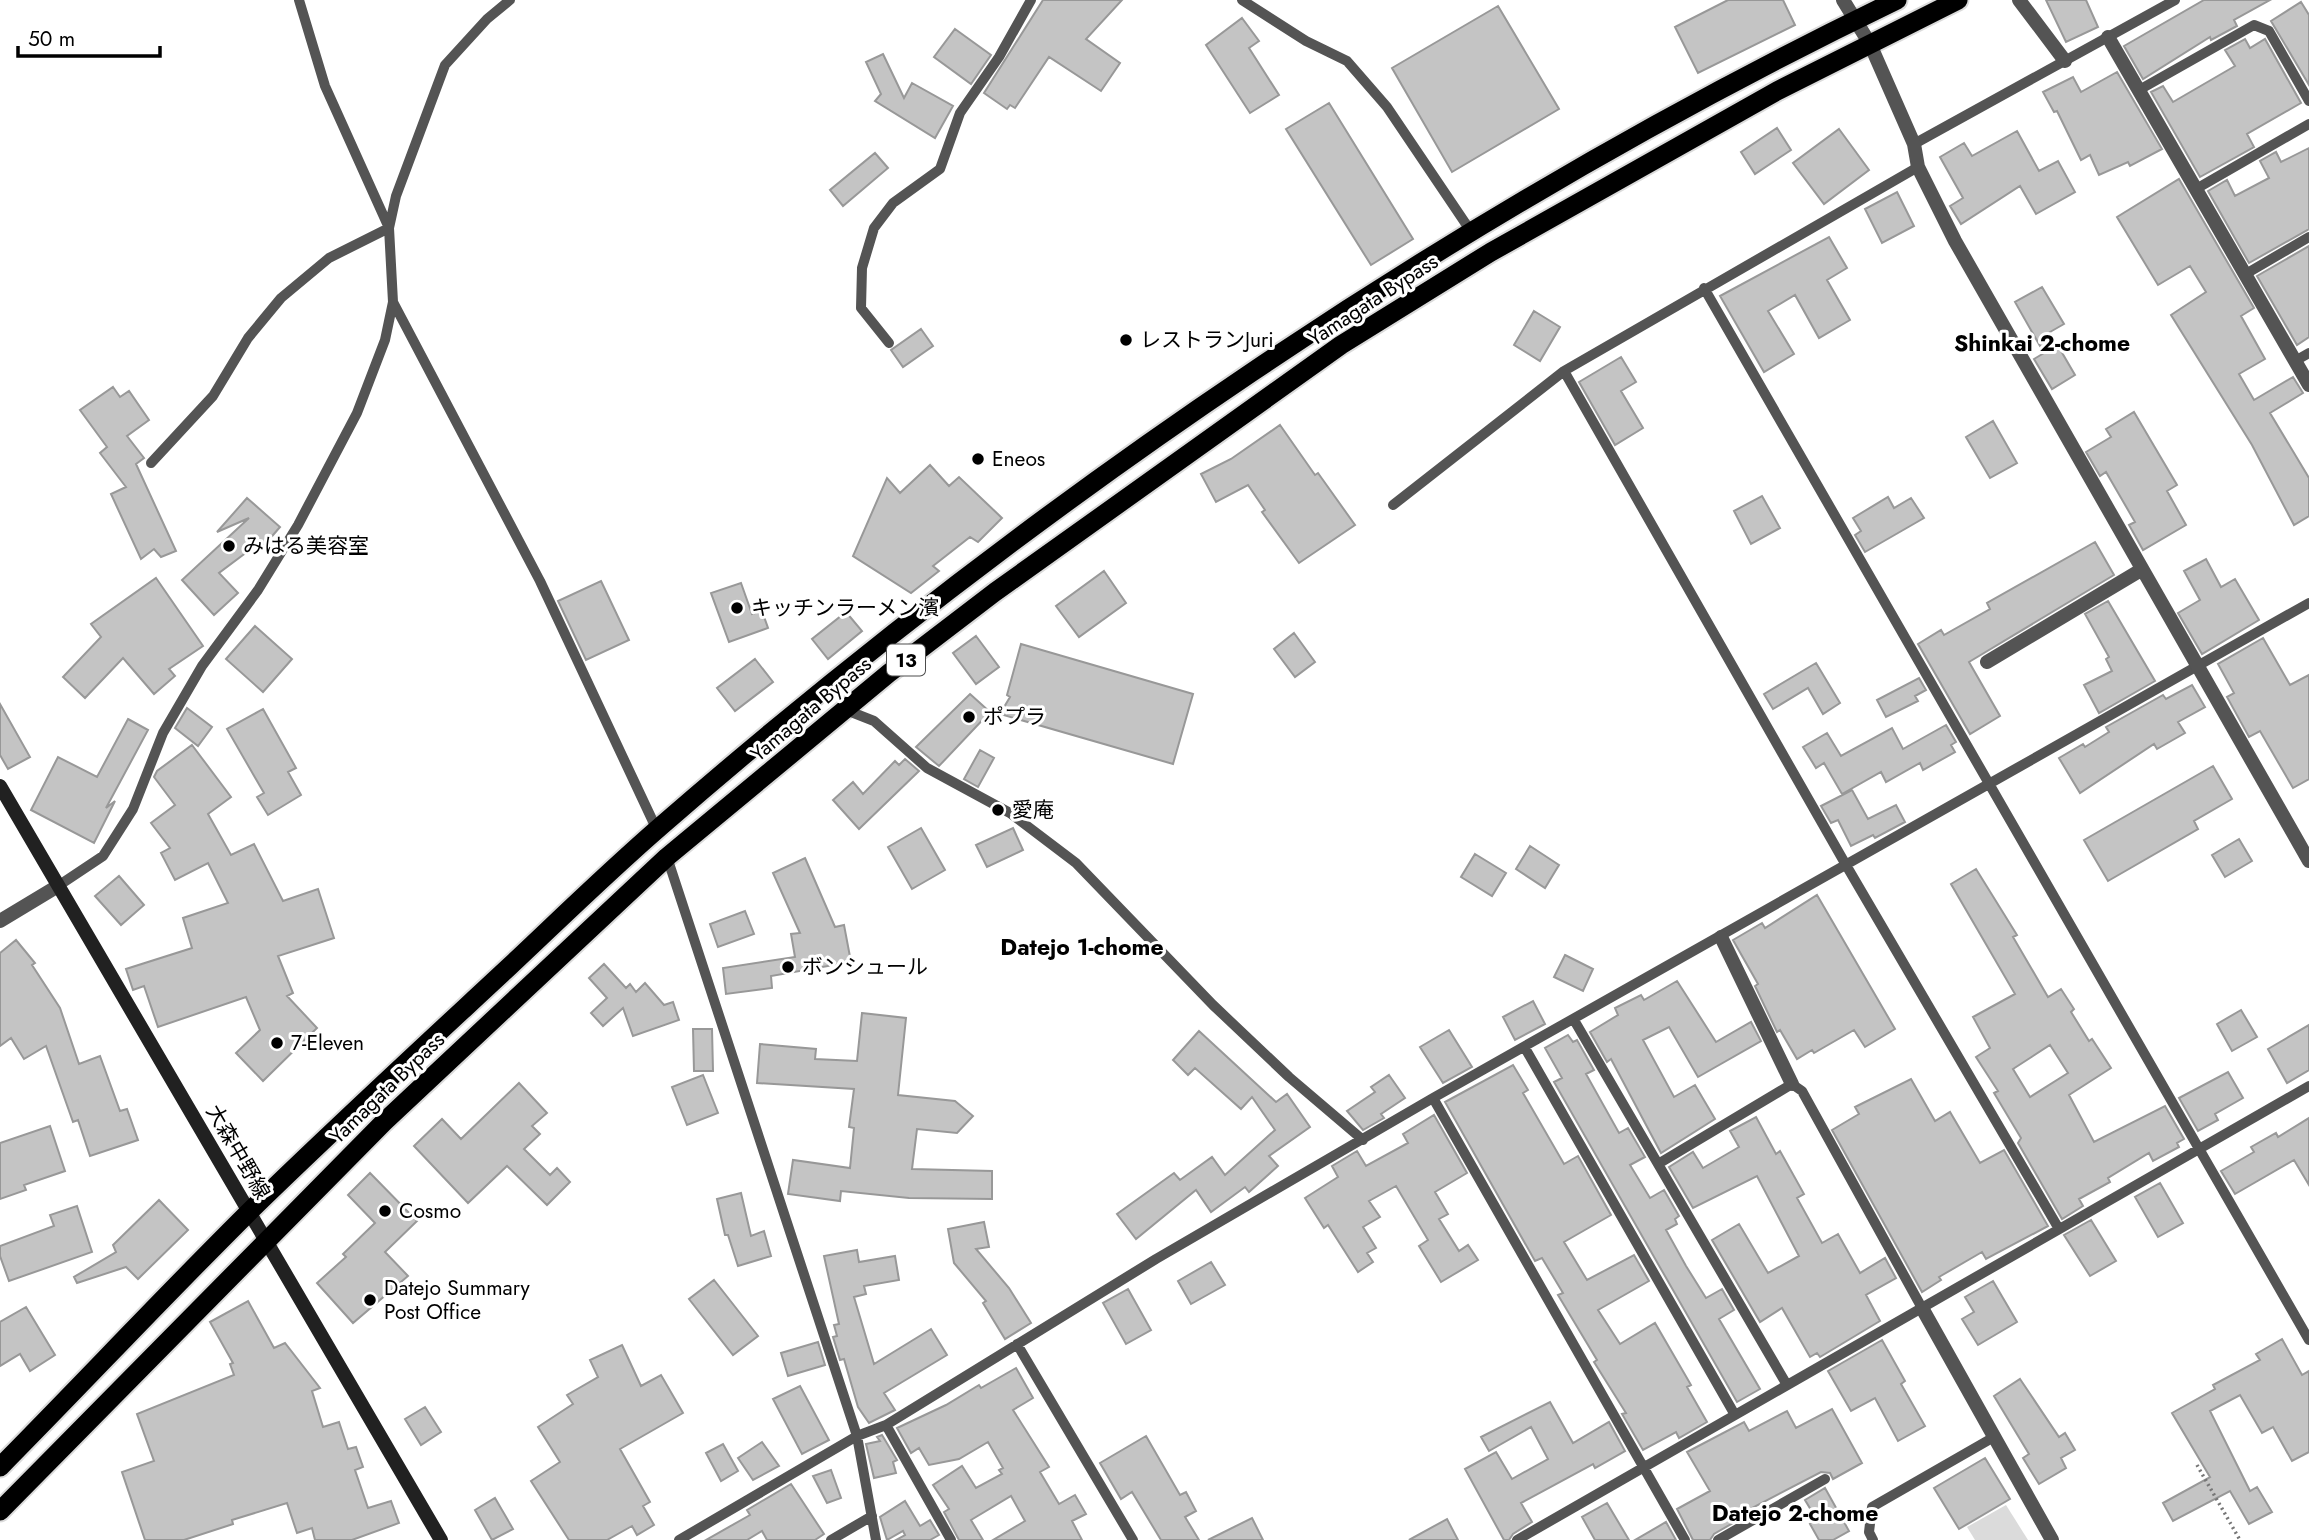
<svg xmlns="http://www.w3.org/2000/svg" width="2309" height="1540" viewBox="0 0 2309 1540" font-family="Jost,'Noto Sans JP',sans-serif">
	<rect width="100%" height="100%" fill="#fff"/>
	<path fill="#dbdbdb" d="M2006 1505 2028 1540H1975L1967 1527Z"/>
	<path fill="#c4c4c4" stroke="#989898" stroke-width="2" fill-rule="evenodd" d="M1043 0H1122L1086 39 1120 63 1101 91 1049 57 1015 108 1010 105 1007 109 984 93Z
		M1728 0H1783L1795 25 1698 73 1675 27Z
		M2046 0H2086L2098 27 2066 42Z
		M2204 0H2270L2234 20 2237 26 2211 40 2210 37 2143 79 2124 46Z
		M2301 2 2309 15V85L2271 21Z
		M1498 6 1559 109 1452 172 1392 68Z
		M1242 18 1259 41 1249 48 1279 95 1250 113 1206 45Z
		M955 29 991 55 971 84 934 57Z
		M2245 39 2250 48 2265 39 2301 103 2247 134 2254 147 2200 177 2151 92 2163 86 2173 102 2235 66 2225 50Z
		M883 54 904 98 912 83 953 106 935 138 875 101 881 94 866 62Z
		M2117 72 2162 149 2130 166 2128 162 2099 175 2090 155 2081 160 2057 111 2054 112 2043 92 2073 77 2081 92Z
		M1329 103 1413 239 1371 265 1286 129Z
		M1777 128 1791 150 1755 174 1741 152Z
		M1839 129 1869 170 1824 204 1793 163Z
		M2017 131 2039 171 2058 161 2075 192 2036 214 2020 186 1961 224 1950 206 1963 198 1940 157 1964 143 1972 156Z
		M2309 148V229L2249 263 2208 191 2227 180 2235 196 2269 178 2260 161 2276 152 2281 162Z
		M875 153 888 168 843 206 830 190Z
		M2179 179 2254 308 2241 316 2265 359 2239 374 2254 400 2293 377 2303 393 2270 413 2309 478V516L2294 525 2252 445 2171 315 2206 292 2190 266 2158 285 2117 217Z
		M1897 192 1914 226 1882 243 1865 209Z
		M1829 237 1847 268 1827 280 1850 320 1819 338 1795 295 1768 311 1794 354 1764 372 1720 296Z
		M2309 246V337L2297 345 2257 276Z
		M2042 287 2064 324 2050 332 2075 375 2052 389 2034 359 2044 353 2015 302Z
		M1534 311 1560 327 1540 361 1514 345Z
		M921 329 933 346 903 367 891 350Z
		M1621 357 1636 382 1621 391 1643 428 1615 445 1579 382Z
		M113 387 120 397 129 391 149 420 127 436 144 458 136 464 176 551 161 557 154 549 141 559 111 494 126 487 100 453 107 447 80 410Z
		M2134 412 2177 485 2167 491 2186 525 2143 550 2129 525 2135 522 2106 472 2100 476 2086 452 2111 437 2106 429Z
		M1993 421 2017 463 1990 478 1966 437Z
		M1280 425 1315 475 1318 473 1355 525 1299 563 1262 512 1265 510 1248 485 1216 502 1201 474 1231 459Z
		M930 465 949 486 959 477 1002 518 978 542 970 537 933 566 939 571 911 593 853 556 887 478 900 493Z
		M1762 496 1780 528 1751 544 1734 511Z
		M1888 497 1894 508 1911 498 1924 518 1865 552 1855 535 1861 531 1853 518Z
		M247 498 280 527 260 550 255 546 219 573 238 593 214 615 182 580 249 518 217 532Z
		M2095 542 2114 575 1969 662 2000 716 1970 734 1918 644 1941 630 1944 635 1990 609 1987 603Z
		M2206 559 2221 587 2235 579 2259 620 2202 654 2178 613 2200 600 2184 571Z
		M1104 571 1126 603 1079 637 1056 606Z
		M156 578 203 646 169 669 175 676 154 694 123 658 85 698 63 677 101 637 91 624Z
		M601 581 629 640 586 660 558 601Z
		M741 583 752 614 762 611 768 628 729 642 711 593Z
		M2108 601 2155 681 2099 713 2084 685 2112 671 2106 659 2109 657 2085 614Z
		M846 612 862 631 828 659 812 639Z
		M255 626 292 659 263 692 226 659Z
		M1294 633 1315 662 1295 677 1274 649Z
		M976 636 999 667 976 684 953 653Z
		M2263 638 2290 685 2309 675V779L2293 788 2260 731 2249 737 2227 697 2234 693 2218 664Z
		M1021 644 1193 694 1173 764 1000 714 1010 697 1007 695Z
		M755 659 773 682 735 711 717 688Z
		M1816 663 1840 703 1823 714 1808 688 1773 709 1764 694Z
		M1919 678 1926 690 1915 696 1918 701 1886 717 1877 700Z
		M2192 685 2205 707 2178 722 2185 733 2157 749 2154 744 2080 793 2059 758 2083 744 2085 747 2109 732 2106 727 2163 695 2166 699Z
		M970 694 990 712 939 766 916 747Z
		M0 704 30 757 8 769 0 755Z
		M187 708 212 727 198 746 175 728Z
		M263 709 296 768 288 772 301 795 268 815 257 797 264 793 227 729Z
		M128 719 148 730 106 808 115 801 94 843 31 810 58 757 97 777Z
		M1946 725 1956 742 1951 745 1955 752 1923 770 1920 763 1886 782 1881 772 1842 794 1824 763 1816 768 1803 747 1827 733 1841 756 1892 728 1903 749Z
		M192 745 231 797 208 814 231 855 254 844 283 901 318 889 334 938 278 956 293 993 287 996 317 1028 263 1081 236 1053 260 1030 246 997 158 1027 144 986 133 990 126 969 192 948 183 918 228 903 208 863 175 880 161 853 170 848 151 823 175 805 154 777 157 771Z
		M980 750 994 758 978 787 964 779Z
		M905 759 919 771 859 829 833 800 853 782 863 794 895 761 899 765Z
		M2213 766 2232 799 2194 821 2198 829 2108 881 2084 840Z
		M1852 790 1868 819 1896 805 1905 822 1875 838 1873 835 1851 846 1838 820 1831 823 1821 806Z
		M921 828 945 870 912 889 888 847Z
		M1013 828 1023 850 987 867 976 845Z
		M2239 839 2252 861 2225 877 2212 855Z
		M1530 846 1559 865 1545 888 1516 869Z
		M1475 854 1506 873 1492 896 1461 877Z
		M805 858 835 927 844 925 851 962 771 976 772 988 726 994 723 968 795 957 791 934 800 933 773 873Z
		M1976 869 2017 935 2013 937 2048 997 2061 989 2074 1009 2071 1012 2089 1041 2092 1039 2111 1068 2069 1095 2094 1142 2165 1106 2184 1139 2177 1143 2179 1147 2153 1161 2149 1153 2108 1178 2110 1182 2079 1199 2083 1206 2062 1219 2018 1143 2021 1138 1994 1093 1998 1091 1976 1057 1990 1048 1973 1017 2015 994 1951 884ZM2050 1045 2068 1073 2030 1097 2013 1069Z
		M119 876 144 905 121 925 95 896Z
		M1817 895 1895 1029 1865 1047 1854 1030 1814 1053 1812 1050 1797 1059 1780 1030 1777 1032 1755 986 1758 984 1733 940 1762 923 1765 928Z
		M745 911 754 934 718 947 710 924Z
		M16 940 35 963 32 965 60 1008 79 1064 100 1056 120 1111 127 1109 138 1140 90 1156 78 1120 73 1122 46 1046 24 1059 11 1038 0 1046V953Z
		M1565 955 1593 969 1583 991 1554 977Z
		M604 964 626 988 630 984 636 992 645 983 664 1005 673 1002 679 1020 633 1036 623 1008 603 1026 591 1013 607 998 589 978Z
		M1677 981 1716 1042 1751 1022 1761 1041 1698 1077 1669 1027 1643 1040 1674 1097 1695 1085 1715 1119 1661 1153 1611 1059 1607 1062 1590 1032 1618 1015 1615 1008 1641 995 1644 1000Z
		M1533 1001 1545 1024 1515 1040 1503 1017Z
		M2241 1010 2257 1037 2232 1051 2217 1024Z
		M862 1013 906 1018 898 1095 955 1101 973 1116 957 1133 917 1129 912 1169 992 1171V1199L909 1198 841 1191 840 1201 788 1194 793 1160 850 1168 854 1128 849 1127 854 1089 757 1083 760 1044 816 1049 815 1059 857 1061Z
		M2309 1025V1070L2287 1083 2268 1049Z
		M693 1029H712L713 1071H694Z
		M1449 1030 1472 1067 1443 1083 1420 1047Z
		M1199 1031 1276 1102 1287 1094 1310 1127 1269 1156 1278 1166 1249 1192 1245 1187 1211 1212 1196 1190 1136 1239 1117 1214 1174 1173 1180 1180 1212 1157 1225 1175 1275 1130 1252 1097 1241 1109 1195 1068 1188 1075 1173 1060Z
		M1568 1035 1573 1042 1577 1040 1594 1070 1586 1074 1619 1133 1628 1128 1645 1157 1630 1165 1650 1198 1664 1190 1679 1216 1675 1219 1677 1224 1666 1230 1686 1266 1706 1298 1722 1289 1734 1310 1719 1319 1760 1389 1737 1402 1554 1082 1562 1078 1545 1048Z
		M1513 1065 1528 1090 1523 1093 1564 1164 1578 1156 1611 1215 1564 1242 1587 1280 1634 1255 1649 1281 1598 1310 1620 1344 1655 1323 1691 1385 1687 1387 1707 1422 1679 1438 1676 1432 1643 1450 1622 1414 1626 1413 1594 1362 1597 1360 1558 1295 1563 1293 1542 1258 1535 1261 1445 1102Z
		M2228 1072 2243 1098 2215 1114 2218 1120 2198 1131 2179 1098Z
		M703 1075 718 1113 687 1125 672 1087Z
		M1389 1075 1405 1098 1381 1114 1384 1118 1363 1130 1347 1111 1375 1092 1371 1087Z
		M1911 1079 1935 1121 1950 1112 1980 1163 2004 1150 2048 1226 1986 1259 1982 1252 1939 1277 1941 1280 1922 1292 1832 1130 1859 1114 1855 1107Z
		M519 1083 547 1113 532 1126 540 1134 524 1149 550 1175 557 1168 570 1182 547 1205 507 1166 468 1203 414 1146 442 1119 461 1139Z
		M1434 1115 1467 1173 1435 1192 1448 1214 1439 1219 1459 1251 1468 1245 1478 1260 1441 1282 1419 1246 1428 1240 1396 1186 1369 1201 1380 1217 1363 1227 1376 1248 1367 1253 1373 1262 1358 1272 1328 1225 1324 1228 1305 1198 1338 1177 1332 1166 1357 1151 1366 1166 1408 1143 1403 1134Z
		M1756 1117 1776 1154 1780 1151 1804 1194 1797 1198 1822 1243 1838 1234 1860 1273 1885 1258 1896 1278 1866 1295 1880 1321 1820 1357 1817 1353 1810 1357 1782 1308 1760 1322 1712 1240 1739 1224 1768 1273 1799 1256 1757 1176 1693 1208 1669 1167 1693 1152 1703 1168 1739 1147 1730 1131Z
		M2309 1118V1185L2294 1160 2235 1194 2221 1171 2254 1152 2251 1147 2276 1133 2278 1137Z
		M50 1126 65 1171 24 1185 26 1190 0 1199V1143Z
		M370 1173 417 1221 385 1252 408 1276 353 1323 317 1283 346 1257 343 1254 375 1223 348 1195Z
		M2160 1183 2183 1223 2158 1237 2135 1197Z
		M741 1193 751 1236 764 1231 771 1256 738 1266 728 1235H725L717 1199Z
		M159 1200 188 1230 138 1279 126 1267 77 1283 74 1277 116 1252 113 1245Z
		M77 1206 92 1252 9 1281 0 1256V1246L54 1226 50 1215Z
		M2091 1220 2116 1261 2090 1276 2064 1235Z
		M984 1222 989 1247 976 1249 1009 1288 1031 1323 1005 1339 983 1303 986 1301 954 1263 948 1229Z
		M857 1250 859 1262 895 1256 899 1280 864 1286 866 1294 854 1297 874 1364 931 1329 947 1355 884 1393 895 1410 869 1423 858 1407 844 1359 840 1360 833 1337 837 1336 834 1325 839 1324 824 1256Z
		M1211 1262 1225 1285 1191 1304 1178 1281Z
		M714 1280 758 1336 733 1355 689 1299Z
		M1993 1281 2017 1322 1978 1345 1962 1319 1974 1312 1965 1297Z
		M1128 1289 1151 1330 1126 1344 1103 1303Z
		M248 1301 274 1348 285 1343 320 1388 312 1391 323 1427 339 1422 348 1449 356 1447 363 1467 355 1470 368 1508 391 1501 399 1523 352 1540H315L312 1528 297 1533 287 1503 232 1520 233 1524 184 1540H145L122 1472 154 1461 137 1414 234 1375 230 1364 233 1363 210 1322Z
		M26 1307 55 1355 30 1371 20 1354 0 1366V1322Z
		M2282 1339 2302 1375 2309 1371V1452L2292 1461 2273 1427 2262 1433 2240 1395 2210 1411 2250 1491 2257 1487 2272 1512 2249 1524 2230 1491 2173 1521 2163 1503 2210 1477 2172 1413 2215 1389 2213 1385 2260 1360 2256 1354Z
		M1882 1340 1905 1381 1901 1384 1925 1426 1898 1441 1875 1398 1851 1411 1828 1371Z
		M818 1342 825 1365 788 1376 781 1353Z
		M622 1345 641 1386 661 1375 683 1413 620 1449 650 1502 643 1506 654 1525 637 1535 632 1526 607 1540H569L531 1481 560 1462 538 1427 573 1404 567 1395 598 1377 590 1360Z
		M1016 1368 1033 1398 1013 1410 1049 1467 1040 1472 1059 1504 1075 1495 1086 1514 1072 1521 1082 1540H993L1025 1521 1011 1496 971 1520 983 1540H959L944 1512 949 1509 933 1485 962 1466 976 1488 1002 1474 999 1470 1003 1468 988 1442 959 1459 929 1465 919 1448 911 1453 897 1428 946 1405 979 1385 981 1388Z
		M2020 1379 2059 1437 2065 1433 2075 1450 2061 1458 2066 1468 2039 1484 2023 1458 2029 1454 1994 1396Z
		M800 1386 829 1440 802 1454 773 1399Z
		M1550 1402 1573 1443 1609 1422 1625 1451 1595 1468 1593 1464 1521 1503 1532 1522 1513 1534 1509 1540H1504L1465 1469 1496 1452 1512 1479 1548 1459 1531 1427 1489 1451 1481 1437Z
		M425 1407 441 1432 421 1445 405 1419Z
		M1832 1409 1862 1463 1833 1479 1830 1473 1821 1472 1750 1509 1752 1512 1714 1534 1710 1540H1693L1677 1509 1710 1491 1687 1452 1744 1422 1749 1431 1787 1411 1796 1428Z
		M882 1435 897 1460 893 1462 896 1473 874 1478 866 1444 880 1441 877 1437Z
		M1146 1436 1180 1495 1186 1492 1196 1511 1185 1517 1199 1540H1161L1132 1492 1121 1499 1100 1463Z
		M762 1442 779 1466 753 1480 738 1458Z
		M723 1444 738 1471 721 1481 706 1453Z
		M1985 1458 2010 1499 1959 1529 1934 1488Z
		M831 1470 841 1498 827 1503 813 1476Z
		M791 1484 824 1534 815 1540H767L762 1531 747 1540H706L750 1515 747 1510Z
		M1825 1488 1849 1531 1833 1540H1819L1810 1524 1817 1520 1805 1500Z
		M495 1498 513 1529 492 1540 475 1510Z
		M905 1501 920 1526 930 1520 939 1535 930 1540H896L905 1535 903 1531 887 1540 880 1517Z
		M1607 1503 1629 1540H1595L1582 1517Z
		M1252 1518 1263 1540H1208Z
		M1447 1519 1458 1540H1409Z
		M1666 1522 1676 1540H1635Z"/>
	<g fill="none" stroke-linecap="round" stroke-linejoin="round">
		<defs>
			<path id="trunk" d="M0 1467C85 1381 168 1292 254 1207 338 1125 424 1046 510 966 560 919 609 871 661 826 1031 504 1455 213 1897 0
				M0 1511 384 1122 667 857 889 673 995 592 1341 345 1491 252 1777 91 1958 0"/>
		</defs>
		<use href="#trunk" stroke="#dbdbdb" stroke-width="23"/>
		<path stroke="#767676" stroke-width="3.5" stroke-dasharray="2 3.5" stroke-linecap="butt" d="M2197 1465 2240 1540"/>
		<path stroke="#545454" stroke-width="10" d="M1242 0 1306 41 1347 61 1387 107 1472 233
			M2139 90 2254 25 2269 31 2309 101
			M1914 144 2175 0
			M2196 189 2309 124
			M2244 275 2309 237
			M1704 288 2309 1340
			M393 302 540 581 657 830
			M889 343 861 308 862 268 874 228 893 203 940 169 960 113 999 57 1031 0
			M2295 361 2309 353
			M1564 371 1846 865 2059 1229
			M151 463 213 396 248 338 281 298 329 258 389 228 325 86 299 0
			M1393 505 1564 371 1918 167
			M846 710 874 721 927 768 1010 813 1076 863 1213 1005 1289 1077 1363 1140
			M667 857 857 1436 876 1540
			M58 886 103 856 133 809 163 733 202 666 258 590 298 525 357 413 385 340 393 302 389 228 396 196 445 65 487 19 510 0
			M1574 1020 1787 1385
			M1525 1048 1735 1415
			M1433 1098 1685 1540
			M1658 1164 1792 1084 1802 1091 1922 1308
			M1017 1344 1133 1540
			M886 1425 951 1540
			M679 1540 857 1436 886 1425 1156 1259 1433 1098 2309 603
			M831 1540 872 1516
			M1517 1540 2309 1086
			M1718 1540 1825 1479
			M1873 1540 1869 1532 1872 1507 1994 1437"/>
		<path stroke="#545454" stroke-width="14" d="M1843 0 1870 44 1914 144 1918 167 1955 241 2309 861
			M2019 0 2065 61
			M2108 37 2309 385
			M1987 662 2141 570
			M0 921 58 886
			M1721 937 1792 1084
			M1922 1308 2052 1540"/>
		<path stroke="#212121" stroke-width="14" d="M0 786 441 1540"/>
		<use href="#trunk" stroke="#000" stroke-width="19"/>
	</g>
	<g fill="#000" stroke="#fff" stroke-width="2.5">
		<circle cx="1126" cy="340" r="7"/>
		<circle cx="978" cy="459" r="7"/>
		<circle cx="229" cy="546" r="7"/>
		<circle cx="737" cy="608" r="7"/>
		<circle cx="969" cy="717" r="7"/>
		<circle cx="998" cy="810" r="7"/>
		<circle cx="788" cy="967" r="7"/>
		<circle cx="277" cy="1043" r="7"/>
		<circle cx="385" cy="1211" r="7"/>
		<circle cx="370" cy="1300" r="7"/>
	</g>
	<g text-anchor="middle" stroke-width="6" stroke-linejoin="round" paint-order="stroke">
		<rect fill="#fff" stroke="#4c4c4c" stroke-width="2" x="887" y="644.5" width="38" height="31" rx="5"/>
		<g font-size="19" font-weight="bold" fill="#000">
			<text x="906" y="667">13</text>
		</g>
		<g font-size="21" fill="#000" stroke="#fff">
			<text transform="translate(1373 300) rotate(-33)" y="7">Yamagata Bypass</text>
			<text transform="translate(811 709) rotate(-40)" y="7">Yamagata Bypass</text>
			<text transform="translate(387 1088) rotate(-44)" y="7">Yamagata Bypass</text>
			<text transform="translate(238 1152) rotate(60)" y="7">大森中野線</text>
		</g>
		<g font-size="21" fill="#000" stroke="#fff" text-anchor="start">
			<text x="1140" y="347">レストランJuri</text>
			<text x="992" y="466">Eneos</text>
			<text x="243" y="553">みはる美容室</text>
			<text x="751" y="615">キッチンラーメン濱</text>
			<text x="983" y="724">ポプラ</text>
			<text x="1012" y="817">愛庵</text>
			<text x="802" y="974">ボンシュール</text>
			<text x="291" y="1050">7-Eleven</text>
			<text x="399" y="1218">Cosmo</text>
			<text x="384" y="1295">Datejo Summary<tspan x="384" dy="24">Post Office</tspan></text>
		</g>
		<g font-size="23" font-weight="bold" fill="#000" stroke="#fff">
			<text x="2042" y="351">Shinkai 2-chome</text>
			<text x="1082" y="955">Datejo 1-chome</text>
			<text x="1795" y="1521">Datejo 2-chome</text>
		</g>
	</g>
	<path d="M18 46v10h142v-10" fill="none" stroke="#000000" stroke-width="3.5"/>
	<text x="28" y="46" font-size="21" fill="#000000" stroke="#ffffff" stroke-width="5" paint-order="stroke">50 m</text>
</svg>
